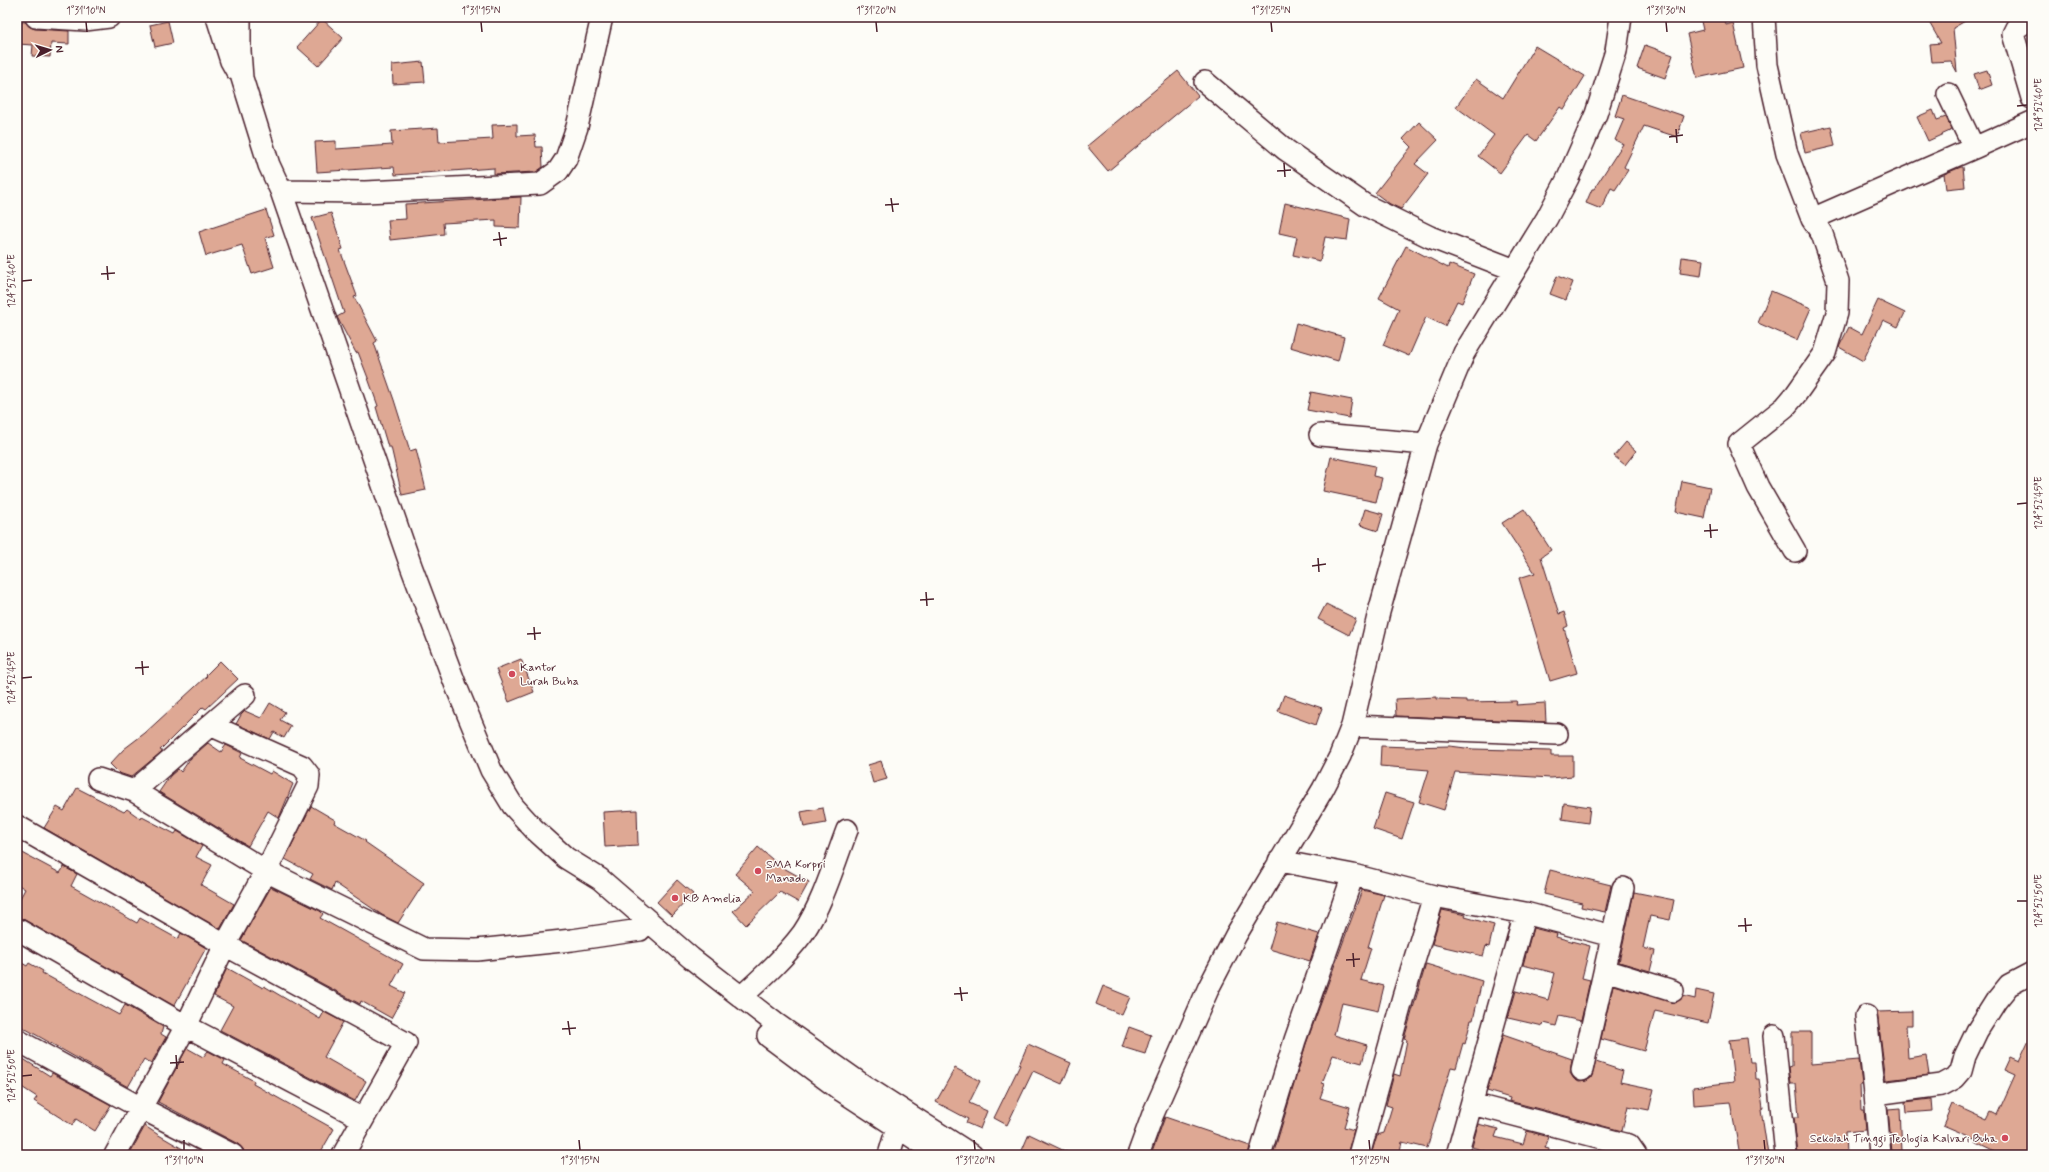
<svg xmlns="http://www.w3.org/2000/svg" width="2049" height="1172" viewBox="0 0 2049 1172" font-family="Mynerve,sans-serif">
	<rect width="100%" height="100%" fill="#fdfcf7"/>
	<filter id="ink" filterUnits="userSpaceOnUse"><feTurbulence type="fractalNoise" baseFrequency=".025" numOctaves="2"/><feDisplacementMap in="SourceGraphic" scale="8" xChannelSelector="R" yChannelSelector="G"/><feConvolveMatrix kernelMatrix="1 2 1 2 8 2 1 2 1" color-interpolation-filters="sRGB"/></filter>
	<g filter="url(#ink)">
		<path fill="#dea894" stroke="#4a1f2b" d="M1700 17H1724L1726 25 1733 23 1743 68 1697 78 1687 34 1703 30Z
			M1926 17H1972L1953 28 1957 72 1951 61 1932 62 1930 44 1941 43Z
			M322 19 343 38 318 66 297 47Z
			M168 21 173 43 155 47 150 25Z
			M17 22H25L30 27 35 29 69 31V44L51 43 50 57 32 56 33 45 17 44Z
			M1645 45 1673 55 1665 78 1637 68Z
			M1535 46 1585 76 1564 110 1560 107 1536 141 1528 135 1500 173 1478 156 1494 135 1456 107 1476 79 1503 98Z
			M423 62 425 82 393 84 392 65Z
			M1987 70 1992 85 1979 90 1974 74Z
			M1178 71 1198 96 1108 171 1087 146Z
			M1622 95 1684 116 1677 137 1644 126 1624 167 1628 170 1615 190 1611 188 1601 209 1586 203 1592 189H1594L1623 144 1615 140 1624 119 1615 116Z
			M1933 110 1937 120 1946 117 1952 130 1928 141 1917 117Z
			M1419 122 1438 140 1415 164 1428 174 1401 209 1390 204 1375 193 1411 147 1403 139Z
			M517 124V136L535 135 536 147H542L543 167 536 172 494 174V168L395 175 394 167 317 172 315 142 336 141V149L392 145 391 131 438 128 439 142 493 139 492 125Z
			M1831 126 1835 146 1805 153 1801 133Z
			M1961 167H1963L1965 187 1946 189 1944 174Z
			M521 197 520 228 496 227V220L443 223 444 234 390 240 388 220 406 219 405 204Z
			M1285 203 1350 219 1347 240 1325 237 1320 261 1293 255 1297 237 1279 233Z
			M266 210 274 235 265 238 274 267 252 274 242 245 206 256 199 232Z
			M331 213 343 249 340 250 357 296 354 297 377 341 374 343 394 400 410 451 416 449 426 490 402 495 391 447H388L376 407 378 406 368 378 358 352 356 353 337 317 344 313 312 218Z
			M1406 246 1448 268 1449 264 1474 274 1462 303 1457 301 1445 326 1426 317 1409 356 1383 345 1399 309 1379 298Z
			M1682 257 1703 260 1701 276 1680 273Z
			M1557 276 1573 282 1566 300 1550 294Z
			M1771 291 1811 308 1797 340 1758 323Z
			M1878 300 1905 313 1898 327 1883 320 1863 361 1839 347 1849 327 1862 334Z
			M1296 323 1344 337 1338 361 1290 347Z
			M1311 392 1352 400 1349 418 1307 410Z
			M1626 442 1636 451 1625 465 1614 456Z
			M1331 457 1375 466 1373 476 1382 478 1376 502 1323 491Z
			M1682 481 1710 487 1704 518 1676 512Z
			M1365 509 1383 514 1378 531 1360 525Z
			M1524 509 1551 550 1541 557 1559 614 1564 612 1568 626 1564 628 1577 673 1550 681 1519 578 1535 573 1502 523Z
			M1326 604 1356 619 1349 635 1318 619Z
			M521 659 534 692 509 702 496 669Z
			M220 661 238 679 206 709 203 707 160 750 162 751 159 754 131 777 119 773 110 764 124 749 145 733 207 676 206 675Z
			M1284 695 1322 708 1316 725 1278 711Z
			M1437 697V699L1466 700V702L1517 701 1516 705 1545 703 1546 722 1396 716 1395 699Z
			M270 703 285 712 280 720 291 726 284 738 274 732 270 739 236 724 241 715 245 711 261 718Z
			M208 743 221 752 226 745 242 753 240 758 270 774 272 771 293 784 279 818 268 811 248 846 159 792 170 776 178 769 181 772 190 759Z
			M1381 746 1409 747 1450 746 1473 749 1551 751V756H1573V776L1550 778 1455 772 1444 810 1419 802 1429 770 1380 766Z
			M881 761 887 779 873 783 868 765Z
			M77 788 124 812 127 809 141 819 142 817 175 834 177 831 202 846 196 857 212 865 201 885 234 904 220 929 44 828 57 807 64 811Z
			M1385 793 1414 802 1402 839 1373 829Z
			M1564 803 1590 807 1588 823 1562 819Z
			M311 806 335 820 334 823 366 841 365 842 424 883 398 923 382 915 335 883 332 890 310 879 313 874 285 859Z
			M823 808 826 823 804 827 801 812Z
			M637 810 638 845 605 847 603 812Z
			M758 847 780 866 809 882 798 902 780 892 746 925 733 911 755 891 735 874Z
			M17 850 60 873 64 867 77 874 71 886 137 923 140 918 178 939 181 933 206 948 174 1006 23 919 17 917V904L25 889 17 884Z
			M1550 870 1611 885 1605 912 1581 907 1582 903 1544 894Z
			M677 880 693 894 672 916 657 902Z
			M271 887 320 911 323 914 320 918 403 964 391 986 405 993 391 1018 361 1001 360 1004 241 940Z
			M1362 890 1384 895 1368 947 1371 948 1361 980 1384 986 1378 1011 1342 1003 1334 1035 1367 1045 1362 1063 1333 1055 1322 1083 1325 1084 1320 1098 1350 1107 1344 1127 1354 1130 1347 1155H1273L1306 1044Z
			M1634 892 1674 900 1670 920 1650 916 1643 948 1655 951 1650 971 1619 962Z
			M1442 910 1466 915 1465 917 1494 925 1489 947 1486 946 1483 956 1432 944Z
			M1277 922 1319 934 1310 961 1269 949Z
			M1533 928 1557 934 1556 937 1590 946 1582 978 1590 980 1581 1021 1559 1016 1556 1026 1544 1023 1543 1026 1508 1018 1516 991 1548 1000 1555 973 1523 965Z
			M17 960 27 966 29 963 43 971 42 973 119 1015 125 1005 163 1027 161 1034 166 1037 151 1064 144 1059 128 1087 17 1024Z
			M1426 964 1482 981 1473 1020H1471L1465 1044 1463 1043 1456 1068 1451 1067 1427 1148 1402 1142 1399 1155H1371L1377 1135 1384 1133 1392 1107 1386 1105 1394 1074 1400 1076 1407 1040 1404 1039Z
			M227 968 263 988 264 986 320 1019 324 1012 343 1022 324 1057 366 1081 355 1101 220 1030 233 1006 214 996Z
			M1613 985 1676 1003 1683 996 1695 999 1696 990 1714 994 1708 1023 1655 1011 1644 1051 1601 1039Z
			M1103 986 1130 997 1122 1015 1096 1004Z
			M1912 1011V1025H1906L1908 1058 1926 1055 1929 1075 1886 1080 1877 1012Z
			M1129 1027 1151 1035 1145 1054 1122 1047Z
			M1792 1032H1811V1064L1859 1060 1862 1085H1860L1861 1111H1864L1866 1130 1845 1132 1846 1155H1798L1794 1117H1799L1796 1084H1791L1789 1067 1792 1066Z
			M2032 1033V1155H1999L1976 1144 1978 1140 1943 1125 1952 1104 1987 1120 1991 1112 1997 1115 2015 1075 2004 1070 2010 1057 2019 1061Z
			M1503 1035 1572 1059 1570 1073 1574 1079 1579 1082 1586 1081 1591 1078 1596 1062 1623 1071 1620 1082 1654 1089 1649 1110 1628 1106 1622 1131 1509 1101 1510 1098 1487 1091Z
			M1747 1038 1750 1062H1755L1756 1079H1759L1763 1108 1761 1109 1768 1155H1740L1730 1102 1694 1105 1693 1087 1734 1082 1729 1040Z
			M1028 1044 1071 1063 1062 1084 1033 1071 1007 1125 994 1118 1020 1065H1019Z
			M187 1048 203 1057 208 1051 225 1060 223 1064 254 1081 253 1084 334 1129 319 1155H245L243 1149 238 1144 158 1102Z
			M17 1055 50 1076 52 1073 111 1105 95 1131 76 1119 72 1125 34 1101 37 1097 17 1084Z
			M955 1068 980 1081 969 1103 987 1111 980 1129 966 1123 968 1119 936 1102Z
			M1931 1099 1932 1111 1906 1113 1905 1102Z
			M1900 1109 1902 1151 1892 1152 1888 1110Z
			M1165 1117 1250 1146 1248 1155H1151Z
			M1478 1124 1498 1129 1495 1137 1523 1144 1527 1131 1549 1137 1545 1148 1549 1149 1548 1155H1498L1472 1147Z
			M145 1126 157 1134 193 1155H129Z
			M1029 1134 1073 1155H1020Z"/>
		<g fill="none" stroke-linecap="round" stroke-linejoin="round">
			<defs>
				<path id="minor" d="M36 17 85 20 109 17
					M217 17 231 61 236 70
					M240 17V51L242 78 269 165 281 191 411 566 456 686 491 770 513 806 534 829 566 858 600 879 691 958 775 1023 863 1085 972 1155
					M1764 17 1767 65 1787 154 1812 219 1822 234 1838 281 1837 313 1825 353 1796 394 1785 407 1739 444 1758 487 1795 551
					M2032 18 2016 28 2013 34 2032 98
					M1205 82 1286 150 1365 205 1430 237 1515 270
					M1948 94 1974 148 2032 122
					M281 191 365 192 540 184 558 171 566 159 577 127 602 17
					M1812 219 1974 148
					M1320 435 1426 444
					M1352 726 1557 734
					M98 779 134 791 245 695
					M134 791 266 871 424 949 477 950 572 940 640 930
					M17 826 225 945 406 1043 343 1155
					M1279 861 1353 875 1434 896 1525 913 1612 936
					M17 929 186 1026 363 1119
					M1605 970 1673 991
					M741 997C763 977 785 957 803 933 823 903 834 864 847 830
					M1866 1016 1875 1094 1880 1155
					M768 1036 842 1091 940 1155
					M1774 1036 1786 1155
					M17 1040 141 1108 233 1155
					M1582 1070 1623 888
					M1875 1094 1942 1085 1955 1078 1961 1071 1965 1056 1977 1031 1996 1001 2009 985 2032 973
					M1472 1104 1621 1143 1629 1145 1636 1155
					M115 1155 186 1026 225 945 266 871 308 786 309 775 302 766 210 725
					M889 1155 897 1128
					M1138 1155 1153 1114 1209 987 1236 935 1323 789 1340 756 1352 726 1379 612 1426 444 1464 353 1547 218 1568 178 1596 114 1616 51 1621 17
					M1260 1155 1295 1040 1353 875
					M1359 1155 1403 997 1434 896
					M1457 1155 1525 913"/>
			</defs>
			<use href="#minor" stroke="#4a1f2b" stroke-width="24"/>
			<use href="#minor" stroke="#fdfcf7" stroke-width="21"/>
		</g>
	</g>
	<path fill="none" stroke="#4a1f2b" stroke-width="1.5" d="M86 22 87 32M481 22 482 32M876 22 877 32M1271 22 1272 32M1666 22 1667 32M2017 106 2027 105M1676 129 1677 143M1669 137 1683 135M1284 163 1285 177M1277 171 1291 170M891 198 893 212M885 205 899 204M499 232 501 246M493 240 507 238M107 266 108 280M101 274 115 273M22 281 32 280M2017 504 2027 503M1710 524 1711 538M1704 531 1718 530M1318 558 1319 572M1312 566 1326 564M926 592 927 606M920 600 934 599M534 627 535 640M527 634 541 633M142 661 143 675M135 668 149 667M22 678 32 677M2017 901H2027M1745 918 1746 932M1738 926 1752 925M1353 953 1354 967M1346 960 1360 959M960 987 962 1001M954 994 968 993M568 1021 570 1035M562 1029 576 1028M176 1055 177 1069M170 1063 184 1062M22 1076 32 1075M184 1140V1150M579 1140 580 1150M974 1140 975 1150M1369 1140 1370 1150M1764 1140 1765 1150"/>
	<g fill="#d1495b" stroke="#fdfcf7" stroke-width="1.5">
		<circle cx="512" cy="674" r="4"/>
		<circle cx="758" cy="871" r="4"/>
		<circle cx="675" cy="898" r="4"/>
		<circle cx="2005" cy="1138" r="4"/>
	</g>
	<g text-anchor="middle" stroke-width="3" stroke-linejoin="round" paint-order="stroke">
		<g font-size="12" fill="#4a1f2b" stroke="#fdfcf7" text-anchor="start">
			<text x="520" y="671">Kantor<tspan x="520" dy="14">Lurah Buha</tspan></text>
			<text x="766" y="868">SMA Korpri<tspan x="766" dy="14">Manado</tspan></text>
			<text x="683" y="902">KB Amelia</text>
			<text x="1997" y="1142" text-anchor="end">Sekolah Tinggi Teologia Kalvari Buha</text>
		</g>
	</g>
	<rect width="2049" height="1172" fill="none" stroke="#fdfcf7" stroke-width="44"/>
	<g transform="translate(50 50) rotate(85)" stroke="#fdfcf7" stroke-width="3" paint-order="stroke">
	<path d="M0-3L7 15L0 10L-7 15Z" fill="#4a1f2b"/>
	<text y="-6" font-size="11" font-weight="bold" text-anchor="middle" fill="#4a1f2b">N</text>
	</g>
	<rect x="22" y="22" width="2005" height="1128" fill="none" stroke="#4a1f2b" stroke-width="1.5"/>
	<g font-size="10" text-anchor="middle" fill="#4a1f2b">
		<text x="86" y="14">1°31'10"N</text>
		<text x="481" y="14">1°31'15"N</text>
		<text x="876" y="14">1°31'20"N</text>
		<text x="1271" y="14">1°31'25"N</text>
		<text x="1666" y="14">1°31'30"N</text>
		<text transform="translate(2038 105) rotate(-90)" y="4">124°52'40"E</text>
		<text transform="translate(11 281) rotate(-90)" y="4">124°52'40"E</text>
		<text transform="translate(2038 503) rotate(-90)" y="4">124°52'45"E</text>
		<text transform="translate(11 678) rotate(-90)" y="4">124°52'45"E</text>
		<text transform="translate(2038 901) rotate(-90)" y="4">124°52'50"E</text>
		<text transform="translate(11 1076) rotate(-90)" y="4">124°52'50"E</text>
		<text x="184" y="1164">1°31'10"N</text>
		<text x="580" y="1164">1°31'15"N</text>
		<text x="975" y="1164">1°31'20"N</text>
		<text x="1370" y="1164">1°31'25"N</text>
		<text x="1765" y="1164">1°31'30"N</text>
	</g>
</svg>
